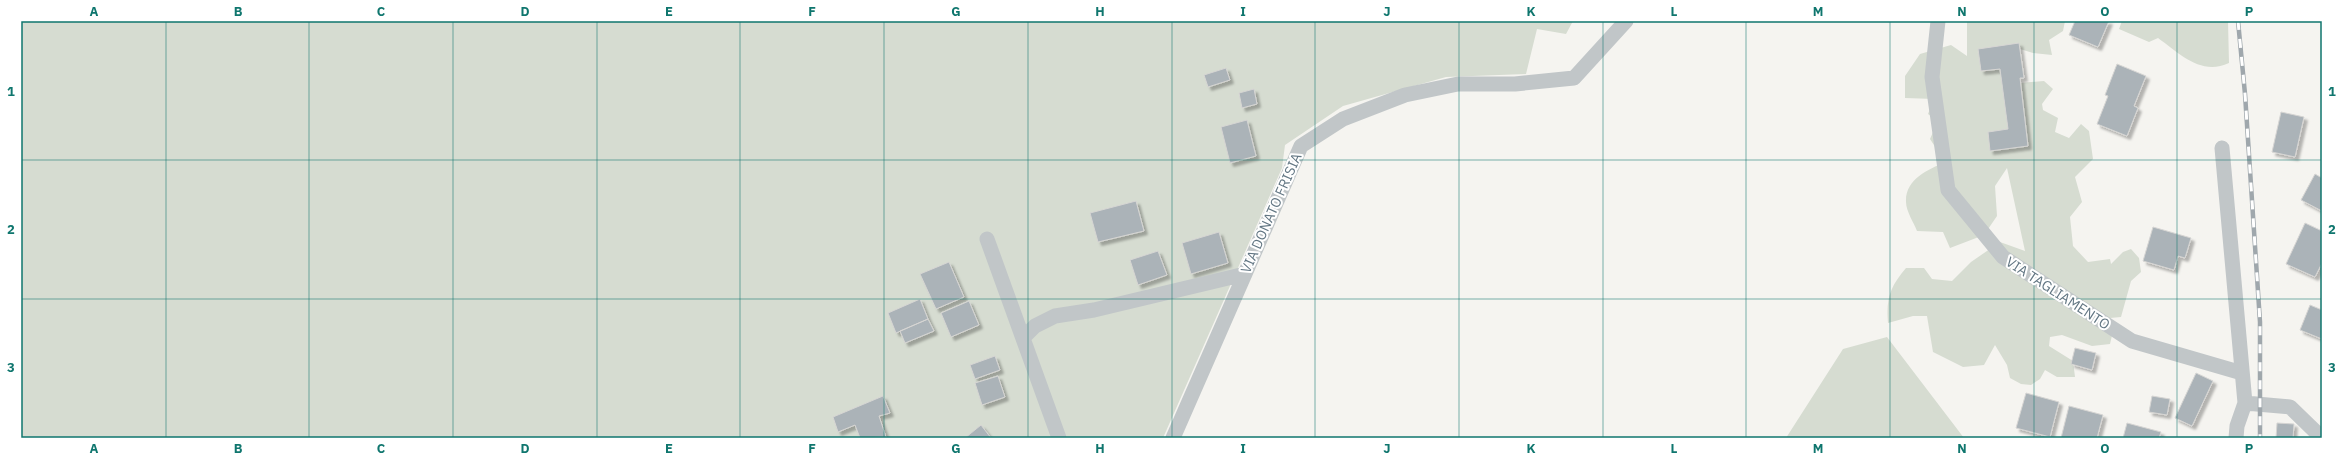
<svg xmlns="http://www.w3.org/2000/svg" width="2343" height="459" viewBox="0 0 2343 459" font-family="'IBM Plex Sans',sans-serif">
	<defs>
		<filter id="shadow"><feDropShadow dx="3.5" dy="3.5" stdDeviation="1" flood-color="#0004"/></filter>
	</defs>
	<rect width="100%" height="100%" fill="#f5f4f0"/>
	<path fill="#d6dcd1" d="M21 21H1573L1566 34 1537 29 1526 74 1446 77 1343 106 1285 145 1282 168 1163 438H21Z
		M1967 21H2065L2063 31 2049 40 2052 55 2033 53 2020 49 2019 43 1978 49 1981 71 2000 69 2008 129 1988 132 1990 150 2028 146 2020 83 2044 81 2053 89 2042 104 2043 110 2058 118 2055 132 2069 138 2081 124 2089 131 2093 159 2075 177 2082 202 2070 217 2073 246 2088 262 2110 259 2111 264 2123 252 2131 249 2139 258 2141 272 2131 281 2121 317 2110 318 2114 327 2110 344 2092 346 2062 335 2050 337 2049 346 2073 361 2075 377H2057L2045 370 2040 379 2031 385 2021 384 2010 378 2007 365 1995 345 1984 365 1963 367 1933 352 1927 316H1913L1888 323C1886 298 1890 287 1906 268H1924L1932 279 1952 281 1971 262 2000 242 2025 251 2007 168 1995 186 1997 216 1984 235 1950 248 1943 232 1917 231C1914 223 1906 211 1906 202 1905 179 1928 170 1945 162L1930 139 1938 121 1928 114 1934 99 1905 98V76L1920 54 1951 45 1967 56Z
		M2122 21H2228L2229 63C2201 76 2180 54 2158 38L2149 42 2119 29Z
		M1887 337 1964 438H1786L1843 349Z"/>
	<path fill="#abb3b8" stroke="#d6d5d3" filter="url(#shadow)" d="M2075 21H2109L2098 47 2069 35Z
		M2019 43 2024 78H2020L2028 146 1990 151 1988 132 2008 129 2000 69 1981 71 1978 49Z
		M2117 64 2146 76 2134 106 2138 108 2127 136 2097 124 2108 96 2105 95Z
		M1226 68 1230 80 1208 87 1204 75Z
		M1254 89 1257 104 1242 108 1239 93Z
		M2281 112 2304 117 2295 157 2272 152Z
		M1247 120 1256 156 1230 163 1221 127Z
		M2315 174 2322 178V211L2301 200Z
		M1136 201 1144 231 1098 242 1090 213Z
		M2305 223 2322 231V263L2315 277 2286 264Z
		M2153 227 2191 238 2185 258 2178 256 2174 270 2143 261Z
		M1219 232 1228 263 1191 274 1182 243Z
		M1158 251 1167 275 1138 285 1130 260Z
		M949 262 964 297 936 309 920 274Z
		M920 299 928 319 896 333 888 313Z
		M969 301 979 325 951 337 941 313Z
		M2310 305 2322 310V339L2300 330Z
		M928 319 934 331 905 343 900 331Z
		M2075 348 2096 353 2092 370 2071 364Z
		M995 356 1000 370 975 379 970 365Z
		M2196 373 2213 381 2192 426 2175 418Z
		M998 376 1005 397 982 405 975 383Z
		M2026 393 2059 402 2050 437 2016 428Z
		M883 396 890 413 879 416 886 437 860 438 855 425 838 432 833 417Z
		M2152 396 2170 399 2167 415 2149 412Z
		M2069 406 2103 415 2097 438H2061Z
		M2127 423 2161 432 2159 438H2123Z
		M2277 423 2294 424 2293 438H2276Z
		M981 425 991 438H965Z"/>
	<g fill="none" stroke-linecap="round" stroke-linejoin="round">
		<path stroke="#c1c6c8" stroke-width="15" d="M1938 21 1932 77 1948 190 2003 257 2132 341 2242 373
			M2222 148 2245 403 2237 426 2236 438
			M987 239 1059 438
			M1023 338 1035 326 1055 316 1094 310 1245 274
			M2245 403 2290 407 2322 438
			M1173 438 1301 146 1343 119 1405 95 1458 84H1515L1574 78 1626 21"/>
		<defs>
			<path id="rail" d="M2238 21 2245 94 2260 322V438"/>
		</defs>
		<use href="#rail" stroke="#9fa7ac" stroke-width="4.5"/>
		<use href="#rail" stroke="#fff" stroke-width="3" stroke-dasharray="9" stroke-linecap="butt"/>
	</g>
	<path fill="none" stroke="#0f766e" stroke-width="1" stroke-opacity="0.55" d="M166 21V438M309 21V438M453 21V438M597 21V438M740 21V438M884 21V438M1028 21V438M1172 21V438M1315 21V438M1459 21V438M1603 21V438M1746 21V438M1890 21V438M2034 21V438M2177 21V438M21 160H2322M21 299H2322"/>
	<g text-anchor="middle" stroke-width="4" stroke-linejoin="round" paint-order="stroke">
		<g font-size="14" fill="#627683" stroke="#fff">
			<text transform="translate(1271 213) rotate(-66)" y="5">VIA DONATO FRISIA</text>
			<text transform="translate(2058 293) rotate(33)" y="5">VIA TAGLIAMENTO</text>
		</g>
	</g>
	<rect width="2343" height="459" fill="none" stroke="#ffffff" stroke-width="44"/>
	<rect x="22" y="22" width="2299" height="415" fill="none" stroke="#0f766e" stroke-width="1.5"/>
	<g font-size="13" text-anchor="middle" font-weight="bold" fill="#0f766e">
		<text x="94" y="16">A</text>
		<text x="238" y="16">B</text>
		<text x="381" y="16">C</text>
		<text x="525" y="16">D</text>
		<text x="669" y="16">E</text>
		<text x="812" y="16">F</text>
		<text x="956" y="16">G</text>
		<text x="1100" y="16">H</text>
		<text x="1243" y="16">I</text>
		<text x="1387" y="16">J</text>
		<text x="1531" y="16">K</text>
		<text x="1674" y="16">L</text>
		<text x="1818" y="16">M</text>
		<text x="1962" y="16">N</text>
		<text x="2105" y="16">O</text>
		<text x="2249" y="16">P</text>
		<text x="11" y="96">1</text>
		<text x="2332" y="96">1</text>
		<text x="11" y="234">2</text>
		<text x="2332" y="234">2</text>
		<text x="11" y="372">3</text>
		<text x="2332" y="372">3</text>
		<text x="94" y="453">A</text>
		<text x="238" y="453">B</text>
		<text x="381" y="453">C</text>
		<text x="525" y="453">D</text>
		<text x="669" y="453">E</text>
		<text x="812" y="453">F</text>
		<text x="956" y="453">G</text>
		<text x="1100" y="453">H</text>
		<text x="1243" y="453">I</text>
		<text x="1387" y="453">J</text>
		<text x="1531" y="453">K</text>
		<text x="1674" y="453">L</text>
		<text x="1818" y="453">M</text>
		<text x="1962" y="453">N</text>
		<text x="2105" y="453">O</text>
		<text x="2249" y="453">P</text>
	</g>
</svg>
